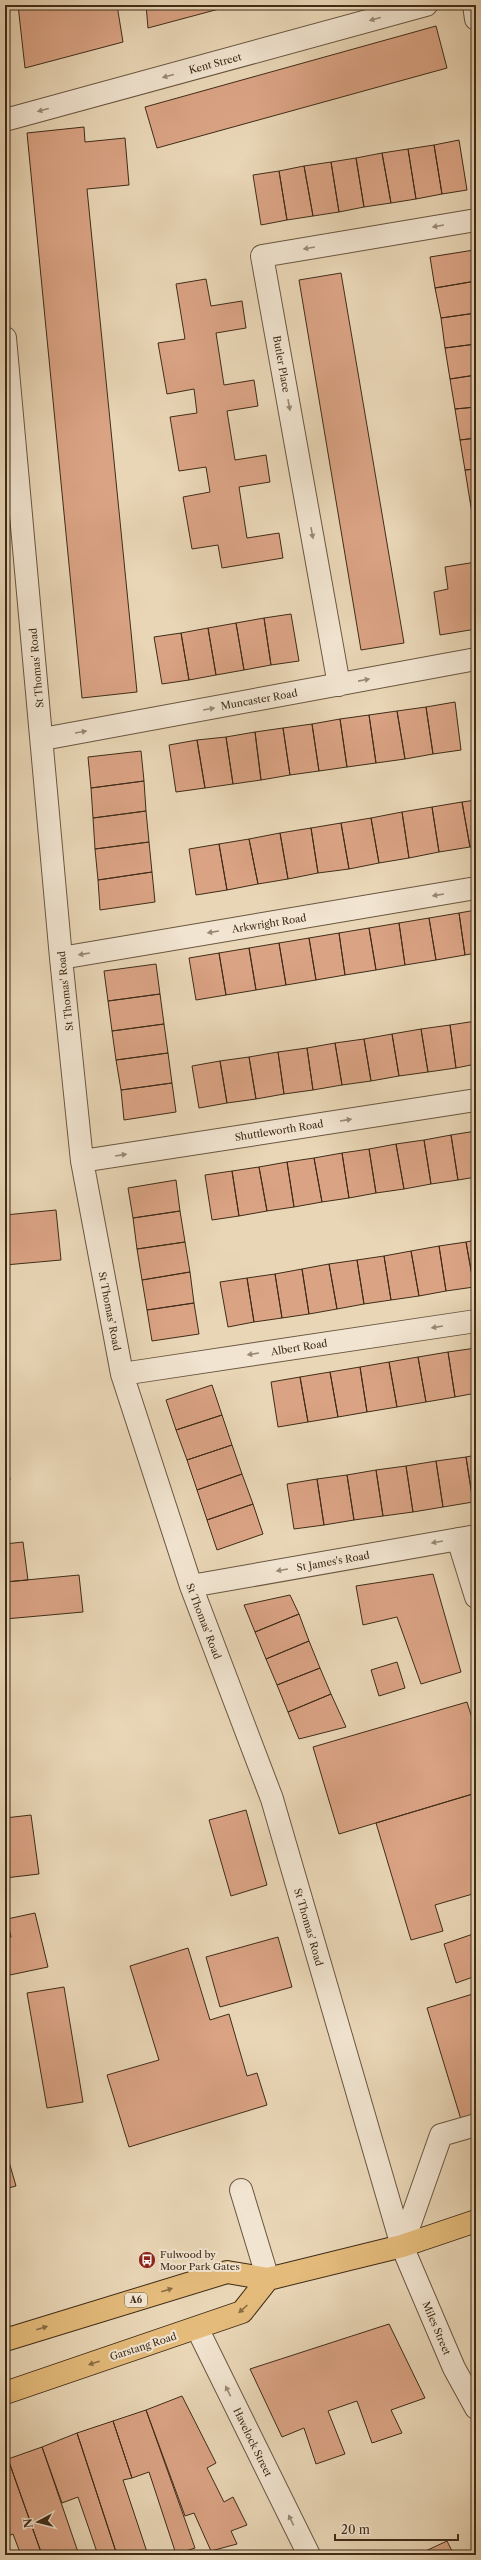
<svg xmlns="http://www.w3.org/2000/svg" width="481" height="2560" viewBox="0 0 481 2560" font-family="'Libre Caslon Text',serif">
	<rect width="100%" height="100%" fill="#e9d6b6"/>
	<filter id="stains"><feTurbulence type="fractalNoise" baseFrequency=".005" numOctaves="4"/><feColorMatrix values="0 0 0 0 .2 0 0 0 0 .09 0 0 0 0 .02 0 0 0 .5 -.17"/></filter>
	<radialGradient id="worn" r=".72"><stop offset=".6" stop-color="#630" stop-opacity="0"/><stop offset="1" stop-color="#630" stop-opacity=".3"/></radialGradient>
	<path fill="#daa384" stroke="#3f2c18" d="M18 5H117L123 42 25 68Z
		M146 5H234L148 28Z
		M436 26 447 68 157 148 145 107Z
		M84 127 85 142 125 138 129 185 87 189 137 692 82 698 27 133Z
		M459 140 467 190 442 194 434 145Z
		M434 145 442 194 416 199 408 149Z
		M408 149 416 199 391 203 382 153Z
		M382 153 391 203 364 207 356 158Z
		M356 158 364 207 339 212 331 162Z
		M331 162 339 212 313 216 304 166Z
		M304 166 313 216 287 220 279 171Z
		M279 171 287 220 261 225 253 175Z
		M474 250 476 281 435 288 430 257Z
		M341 273 404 643 361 650 299 280Z
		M206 279 211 306 242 301 246 328 216 333 224 385 254 380 258 406 227 411 235 460 266 455 270 482 239 487 247 538 279 533 283 558 222 568 218 545 192 549 183 497 210 492 206 467 179 471 170 417 197 413 194 389 167 394 158 343 185 339 176 284Z
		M476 281V313L441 318 435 288Z
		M476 313V344L445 348 441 318Z
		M476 344V375L450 379 445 348Z
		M476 375V407L455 409 450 379Z
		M476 407V438L460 440 455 409Z
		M476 438V469L465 470 460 440Z
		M476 469V500L470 501 465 470Z
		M476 500V531H475L470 501Z
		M476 562V629L440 635 434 592 448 589 445 567Z
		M291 614 299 661 271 665 264 618Z
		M264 618 271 665 244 670 236 623Z
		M236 623 244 670 216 675 208 628Z
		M208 628 216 675 189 680 181 633Z
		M181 633 189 680 162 684 154 637Z
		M455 702 461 750 433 754 426 707Z
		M426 707 433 754 405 759 397 711Z
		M397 711 405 759 376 763 369 715Z
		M369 715 376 763 347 767 340 719Z
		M340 719 347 767 319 771 312 724Z
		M312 724 319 771 290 775 283 728Z
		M283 728 290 775 261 780 255 732Z
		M255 732 261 780 233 784 226 737Z
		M226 737 233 784 205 788 197 740Z
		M197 740 205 788 176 792 169 745Z
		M141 751 144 781 91 788 88 757Z
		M144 781 146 811 93 818 91 788Z
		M476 800V846L470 847 462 802Z
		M462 802 470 847 439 852 432 807Z
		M432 807 439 852 409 858 402 812Z
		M146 811 149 842 95 849 93 818Z
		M402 812 409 858 379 863 371 818Z
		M371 818 379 863 349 869 341 823Z
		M341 823 349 869 318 873 311 828Z
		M311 828 318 873 288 879 280 833Z
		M280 833 288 879 258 884 249 839Z
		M249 839 258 884 227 890 219 844Z
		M149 842 152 872 98 880 95 849Z
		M219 844 227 890 196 895 189 849Z
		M152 872 155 902 100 910 98 880Z
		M476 910V953L465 955 459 913Z
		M459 913 465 955 436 960 429 918Z
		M429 918 436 960 405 965 399 923Z
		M399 923 405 965 376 970 369 928Z
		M369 928 376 970 345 975 339 933Z
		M339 933 345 975 316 980 309 938Z
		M309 938 316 980 286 985 279 943Z
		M279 943 286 985 256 990 249 948Z
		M249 948 256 990 226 995 219 953Z
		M219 953 226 995 196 1000 189 958Z
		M156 964 160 994 108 1001 104 971Z
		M160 994 164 1024 112 1031 108 1001Z
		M476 1021V1064L456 1068 450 1025Z
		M164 1024 168 1053 116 1060 112 1031Z
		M450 1025 456 1068 428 1072 421 1029Z
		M421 1029 428 1072 399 1076 392 1034Z
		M392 1034 399 1076 371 1081 364 1039Z
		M364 1039 371 1081 342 1085 335 1043Z
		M335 1043 342 1085 313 1090 307 1048Z
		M307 1048 313 1090 284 1094 278 1052Z
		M278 1052 284 1094 256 1099 249 1057Z
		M168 1053 172 1083 121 1090 116 1060Z
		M249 1057 256 1099 227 1103 220 1061Z
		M220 1061 227 1103 199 1108 192 1066Z
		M172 1083 176 1112 124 1120 121 1090Z
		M476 1131V1177L458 1180 451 1135Z
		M451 1135 458 1180 431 1184 424 1140Z
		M424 1140 431 1184 404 1189 396 1144Z
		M396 1144 404 1189 376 1193 369 1149Z
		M369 1149 376 1193 349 1198 342 1153Z
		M342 1153 349 1198 322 1202 314 1158Z
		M314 1158 322 1202 294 1207 287 1162Z
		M287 1162 294 1207 267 1211 259 1167Z
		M259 1167 267 1211 239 1216 232 1171Z
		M232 1171 239 1216 212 1220 205 1175Z
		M176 1180 180 1211 133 1218 128 1188Z
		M56 1210 61 1260 5 1265V1215Z
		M180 1211 185 1242 137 1249 133 1218Z
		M476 1240V1286L474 1287 466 1242Z
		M185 1242 190 1272 142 1280 137 1249Z
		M466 1242 474 1287 446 1291 439 1246Z
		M439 1246 446 1291 419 1296 411 1251Z
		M411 1251 419 1296 391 1300 384 1256Z
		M384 1256 391 1300 364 1304 357 1260Z
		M357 1260 364 1304 337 1309 329 1264Z
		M329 1264 337 1309 309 1314 302 1269Z
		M302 1269 309 1314 282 1318 275 1274Z
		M190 1272 194 1303 147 1310 142 1280Z
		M275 1274 282 1318 254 1322 247 1278Z
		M247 1278 254 1322 228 1327 220 1282Z
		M194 1303 199 1334 152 1341 147 1310Z
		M476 1348V1393L455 1397 448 1352Z
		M448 1352 455 1397 426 1402 418 1357Z
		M418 1357 426 1402 397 1407 389 1362Z
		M389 1362 397 1407 367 1412 360 1367Z
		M360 1367 367 1412 338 1417 330 1372Z
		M330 1372 338 1417 308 1422 300 1377Z
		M300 1377 308 1422 278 1427 271 1382Z
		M212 1385 222 1415 176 1430 166 1400Z
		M222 1415 232 1445 187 1460 176 1430Z
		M232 1445 242 1474 197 1490 187 1460Z
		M5 1448 10 1480H5Z
		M476 1455V1502H473L466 1457Z
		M466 1457 473 1502 443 1507 436 1461Z
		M436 1461 443 1507 413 1512 406 1466Z
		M406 1466 413 1512 383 1516 376 1470Z
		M376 1470 383 1516 354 1520 347 1475Z
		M242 1474 253 1504 207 1520 197 1490Z
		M347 1475 354 1520 324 1525 317 1479Z
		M317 1479 324 1525 294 1529 287 1484Z
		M253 1504 263 1534 217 1550 207 1520Z
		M23 1542 28 1580 5 1582V1544Z
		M433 1574 461 1672 421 1684 397 1617 363 1625 356 1586Z
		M79 1575 83 1612 5 1619V1582Z
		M290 1595 299 1614 255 1632 244 1605Z
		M299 1614 309 1641 266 1659 255 1632Z
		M309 1641 320 1668 277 1685 266 1659Z
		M397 1662 405 1688 379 1696 371 1670Z
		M320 1668 331 1694 288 1712 277 1685Z
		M331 1694 346 1727 299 1739 288 1712Z
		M467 1702 476 1731V1793L339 1834 313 1747Z
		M476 1793V1893L435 1905 443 1931 411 1940 376 1823Z
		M246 1810 267 1885 231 1896 209 1820Z
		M31 1815 39 1874 5 1878V1818Z
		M35 1913 48 1967 5 1976V1939L11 1937 7 1919Z
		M476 1933V1976L456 1983 444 1944Z
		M278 1937 292 1987 220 2007 206 1957Z
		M188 1948 210 2020 229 2014 247 2076 257 2073 267 2105 129 2147 107 2075 159 2060 130 1966Z
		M64 1987 83 2102 47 2108 27 1993Z
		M476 1993V2133L466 2136 427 2008Z
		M5 2148 16 2186 5 2189Z
		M389 2324 425 2398 391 2410 402 2433 372 2443 357 2401 328 2411 345 2454 316 2464 304 2428 282 2437 250 2369Z
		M182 2396 216 2463 207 2468 224 2502 233 2497 247 2525 231 2531 237 2544 211 2551 194 2513 185 2516 146 2410Z
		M146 2410 195 2548 176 2554 149 2472 132 2478 113 2421Z
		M113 2421 132 2478 123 2480 148 2555H117L77 2433Z
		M77 2433 117 2555H98L78 2497 62 2503 42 2447Z
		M42 2447 79 2555H42L8 2459Z
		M8 2459 42 2555H21L13 2534 5 2537V2460Z
		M447 2541 454 2555H417Z"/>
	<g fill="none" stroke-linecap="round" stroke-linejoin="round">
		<defs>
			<path id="minor" d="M474 5 476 19
				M5 120 426 5
				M5 338 61 958 82 1161 122 1374 191 1586 272 1799 402 2246 454 2368 476 2408
				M339 685 262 256 476 220
				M43 739 476 659
				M61 958 476 888
				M82 1161 476 1100
				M122 1374 476 1321
				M458 1539 476 1597
				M191 1586 476 1536
				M241 2190 268 2279
				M402 2246 441 2135 476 2125
				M197 2328 309 2555"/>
			<path id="highway" d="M5 2340 227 2272 268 2279 402 2246 476 2221
				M5 2393 242 2312 268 2279"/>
		</defs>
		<use href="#minor" stroke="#6a5640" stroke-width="24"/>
		<use href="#highway" stroke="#3f2c18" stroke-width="24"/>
		<use href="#minor" stroke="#f1e4d0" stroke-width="22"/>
		<use href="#highway" stroke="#e4bb7b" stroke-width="22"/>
	</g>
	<defs><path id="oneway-solid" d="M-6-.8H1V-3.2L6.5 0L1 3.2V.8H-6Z"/></defs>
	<g fill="#988874">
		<use href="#oneway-solid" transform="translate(375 19) rotate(165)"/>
		<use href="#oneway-solid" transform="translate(168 76) rotate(165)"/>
		<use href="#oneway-solid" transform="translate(43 110) rotate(165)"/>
		<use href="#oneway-solid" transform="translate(438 226) rotate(170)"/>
		<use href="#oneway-solid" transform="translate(309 248) rotate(170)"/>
		<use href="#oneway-solid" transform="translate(289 405) rotate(80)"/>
		<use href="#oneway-solid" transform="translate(312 533) rotate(80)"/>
		<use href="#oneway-solid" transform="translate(364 680) rotate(-11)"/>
		<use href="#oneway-solid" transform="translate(209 709) rotate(-10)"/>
		<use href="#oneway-solid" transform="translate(81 732) rotate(-10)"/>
		<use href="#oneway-solid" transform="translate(438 895) rotate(171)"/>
		<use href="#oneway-solid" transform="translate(213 932) rotate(171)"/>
		<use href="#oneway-solid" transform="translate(84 954) rotate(171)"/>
		<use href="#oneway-solid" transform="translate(346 1120) rotate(-9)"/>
		<use href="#oneway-solid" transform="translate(121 1155) rotate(-9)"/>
		<use href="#oneway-solid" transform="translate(437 1327) rotate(171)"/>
		<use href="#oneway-solid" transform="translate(253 1354) rotate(171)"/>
		<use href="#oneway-solid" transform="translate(437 1542) rotate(170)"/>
		<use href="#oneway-solid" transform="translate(282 1570) rotate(170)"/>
		<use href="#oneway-solid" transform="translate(228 2391) rotate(-116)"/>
		<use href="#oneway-solid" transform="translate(291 2520) rotate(-116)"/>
	</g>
	<g fill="#896c45">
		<use href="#oneway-solid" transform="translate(167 2290) rotate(-17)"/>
		<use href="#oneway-solid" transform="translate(243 2309) rotate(138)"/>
		<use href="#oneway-solid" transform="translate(42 2328) rotate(-17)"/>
		<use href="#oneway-solid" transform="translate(94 2363) rotate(162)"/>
	</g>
	<defs>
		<symbol id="bus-disc" viewBox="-11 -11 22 22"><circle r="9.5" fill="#8f2418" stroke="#f1e4d0"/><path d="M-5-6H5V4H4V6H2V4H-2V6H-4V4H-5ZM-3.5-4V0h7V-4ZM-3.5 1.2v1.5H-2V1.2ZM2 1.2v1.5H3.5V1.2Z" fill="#fff"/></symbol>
	</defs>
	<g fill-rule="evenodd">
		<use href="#bus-disc" x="137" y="2250" width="20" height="20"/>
	</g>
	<g text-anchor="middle" stroke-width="4" stroke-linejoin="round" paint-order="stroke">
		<rect fill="#f1e4d0" stroke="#74634f" stroke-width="1" x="125" y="2293" width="22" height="14" rx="3"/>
		<g font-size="9" font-weight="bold" fill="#3f2c18">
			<text x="136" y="2303">A6</text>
		</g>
		<g font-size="10" fill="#3f2c18" stroke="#f1e4d0">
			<text transform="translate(215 63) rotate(-15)" y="4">Kent Street</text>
			<text transform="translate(282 364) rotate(80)" y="4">Butler Place</text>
			<text transform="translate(36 668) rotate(-95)" y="4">St Thomas' Road</text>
			<text transform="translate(259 699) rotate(-10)" y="4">Muncaster Road</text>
			<text transform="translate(269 923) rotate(-9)" y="4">Arkwright Road</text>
			<text transform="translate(65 991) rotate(-96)" y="4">St Thomas' Road</text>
			<text transform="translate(279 1130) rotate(-9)" y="4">Shuttleworth Road</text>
			<text transform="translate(110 1311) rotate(79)" y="4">St Thomas' Road</text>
			<text transform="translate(299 1347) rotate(-9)" y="4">Albert Road</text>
			<text transform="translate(333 1561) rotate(-10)" y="4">St James's Road</text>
			<text transform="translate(204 1621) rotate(69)" y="4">St Thomas' Road</text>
			<text transform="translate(309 1927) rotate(74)" y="4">St Thomas' Road</text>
			<text transform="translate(437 2328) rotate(67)" y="4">Miles Street</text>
			<text transform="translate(143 2346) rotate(-18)" y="4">Garstang Road</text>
			<text transform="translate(253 2442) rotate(64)" y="4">Havelock Street</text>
		</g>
		<g font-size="10" fill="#3f2c18" stroke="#f1e4d0" text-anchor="start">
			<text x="160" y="2258">Fulwood by<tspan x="160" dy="12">Moor Park Gates</tspan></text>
		</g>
	</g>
	<rect width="481" height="2560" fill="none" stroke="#e9d6b6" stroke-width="20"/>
	<rect x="6" y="6" width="469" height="2548" fill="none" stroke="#3f2c18" stroke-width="2"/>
	<rect x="10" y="10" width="461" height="2540" fill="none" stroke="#3f2c18"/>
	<g transform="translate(38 2522) rotate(263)" stroke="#f1e4d0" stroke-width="3" paint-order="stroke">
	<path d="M0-3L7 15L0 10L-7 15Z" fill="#3f2c18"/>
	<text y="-6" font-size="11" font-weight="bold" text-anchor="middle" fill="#3f2c18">N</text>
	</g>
	<path d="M335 2534v6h123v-6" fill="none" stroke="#3f2c18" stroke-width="2"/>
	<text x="341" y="2534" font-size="12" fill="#3f2c18" stroke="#f1e4d0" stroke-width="3" paint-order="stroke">20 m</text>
	<rect width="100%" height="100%" filter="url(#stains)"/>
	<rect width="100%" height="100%" fill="url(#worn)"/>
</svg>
